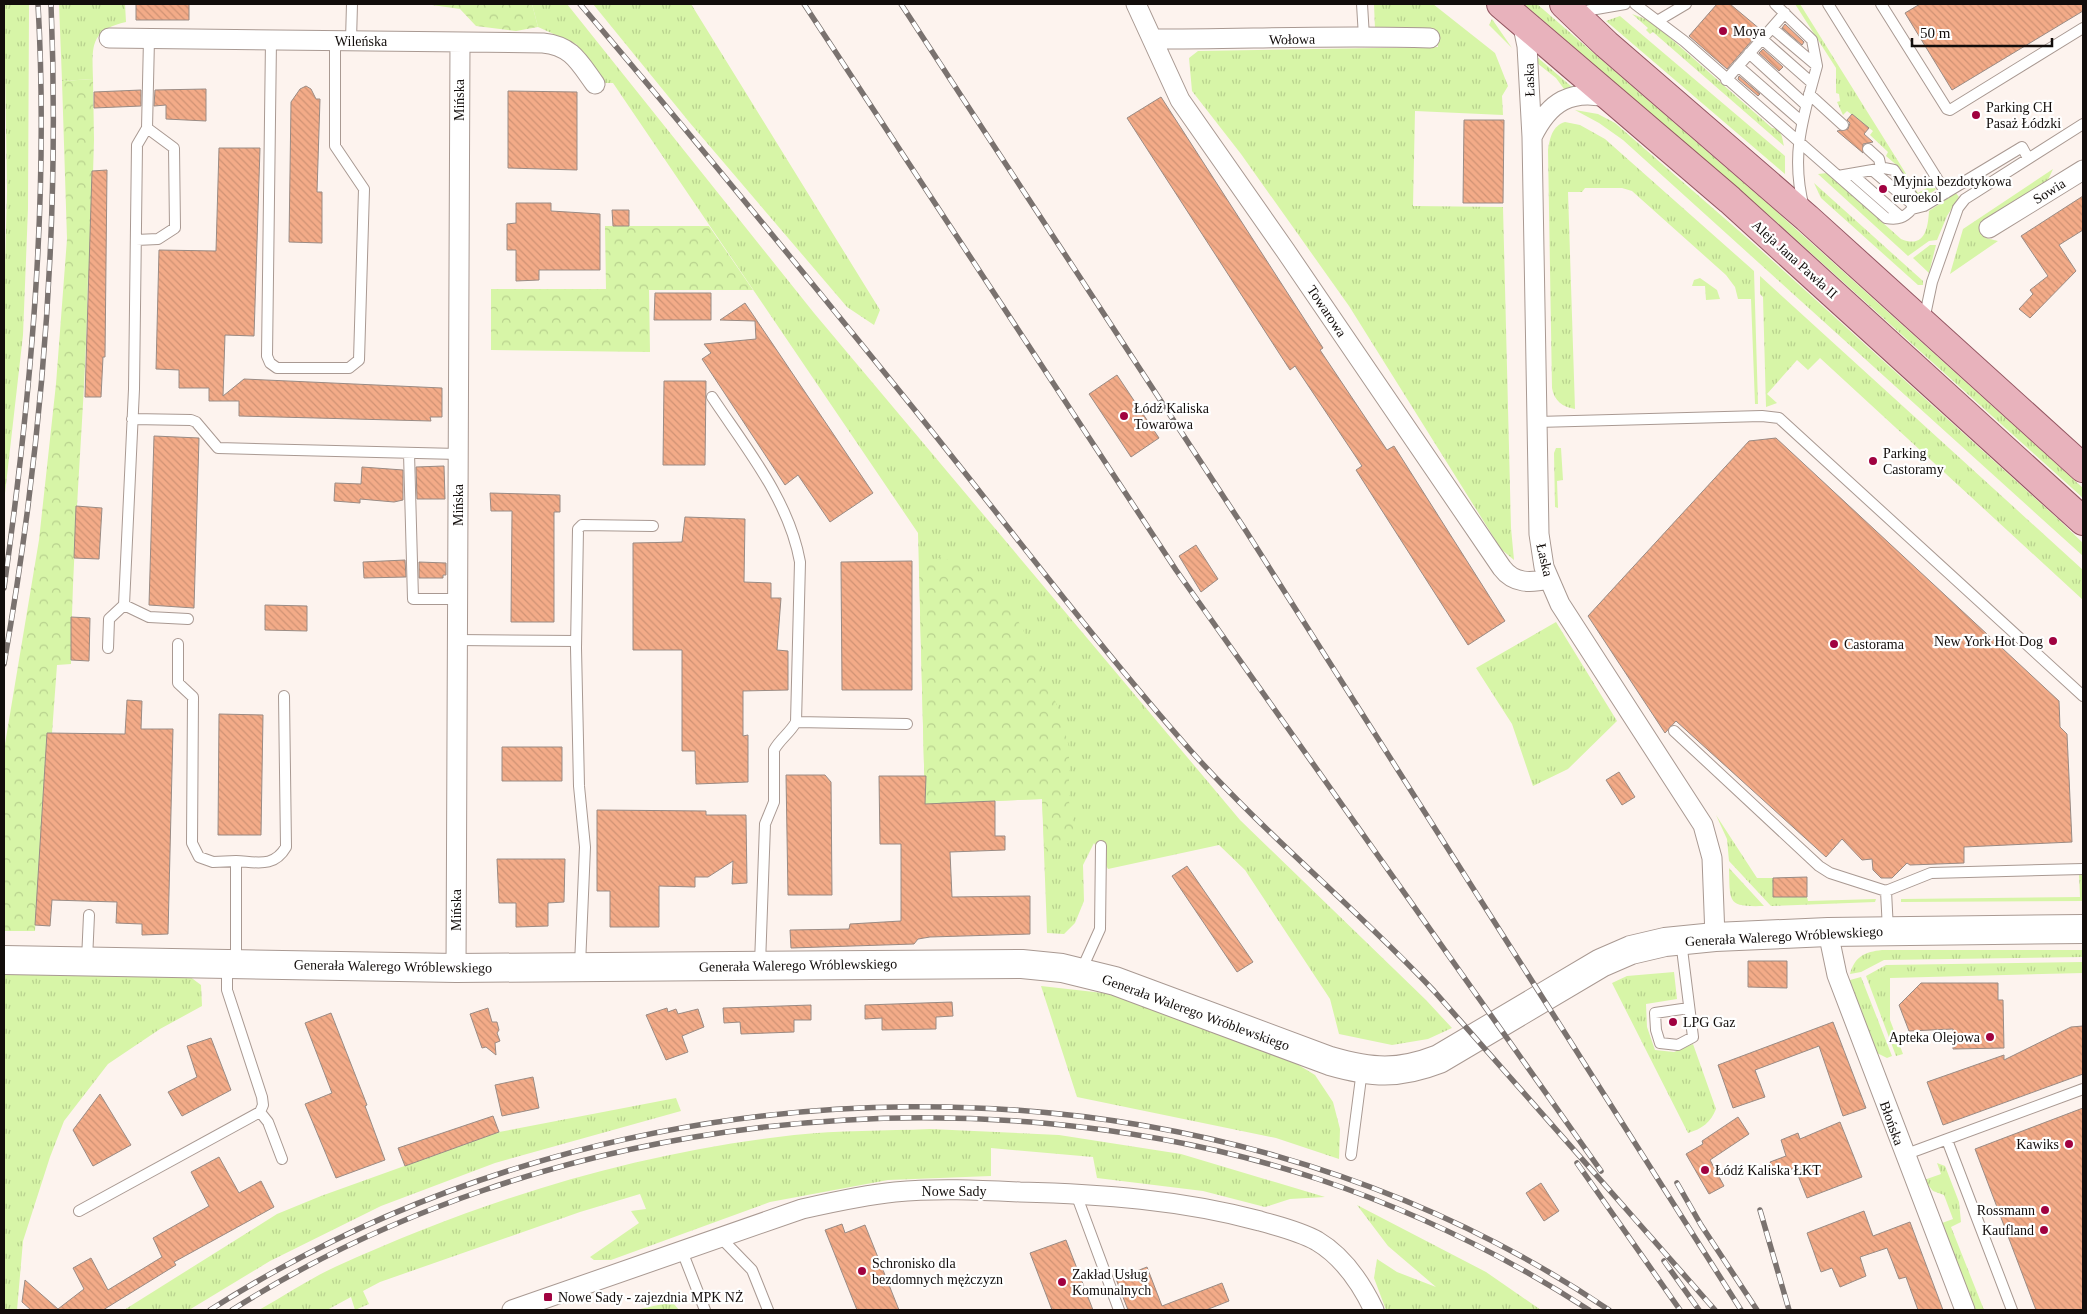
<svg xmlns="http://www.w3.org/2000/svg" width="2087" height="1314" viewBox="0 0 2087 1314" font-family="'Times New Roman',serif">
	<defs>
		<pattern id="grass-tufts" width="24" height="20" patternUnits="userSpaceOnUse" patternTransform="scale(1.25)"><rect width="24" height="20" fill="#d7f5a7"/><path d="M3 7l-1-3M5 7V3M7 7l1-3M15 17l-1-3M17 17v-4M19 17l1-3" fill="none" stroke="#b8d18e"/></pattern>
		<pattern id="forest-crowns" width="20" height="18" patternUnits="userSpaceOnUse" patternTransform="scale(1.25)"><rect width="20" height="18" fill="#d7f5a7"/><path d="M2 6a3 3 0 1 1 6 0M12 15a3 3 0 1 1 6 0" fill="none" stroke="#b8d18e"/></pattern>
		<pattern id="building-back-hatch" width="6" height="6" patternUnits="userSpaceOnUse" patternTransform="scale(1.25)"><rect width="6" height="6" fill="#f3ab88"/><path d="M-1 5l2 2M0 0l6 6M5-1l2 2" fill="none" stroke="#cf9274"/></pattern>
	</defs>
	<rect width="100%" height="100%" fill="#fdf3ee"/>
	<path fill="url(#grass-tufts)" d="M4 4H29V8L28 209 23 335 4 502V303L7 191Z
		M59 4H125L126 22C90 30 92 46 93 79L62 81Z
		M532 4H567L814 313 1240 820 1426 1000 1452 1028 1428 1039 1392 1045 1339 1034 1330 999 1245 870 1219 845 1108 869 1094 843 1083 865 1084 901 1075 923 1064 934 1047 933 1042 799 925 804 918 533 613 83H602L576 44 538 27Z
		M593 4H691L880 310 874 325 847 307 690 123Z
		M1374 4H1433L1495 53 1508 86 1502 96 1503 115 1415 111 1413 206 1503 207 1511 528 1514 560 1501 549 1349 306 1241 154 1192 91 1189 58 1198 51 1438 47 1437 30 1375 29Z
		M1524 4H1537L1777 212 2083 488V498L1771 217Z
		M1795 4H1800L1918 193 1932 185 1936 189 1934 191 1920 199 1900 168 1886 156 1888 152 1870 135 1873 131 1847 111 1843 115 1837 102 1840 101 1839 94 1836 93V68Z
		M1632 14 1651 21 1772 128C1782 128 1782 138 1784 146L1653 32 1650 34 1646 30 1648 28Z
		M1620 16 1785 156V174L1606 21Z
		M1492 19 1512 48 1489 25Z
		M1537 57 1572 87 1564 89 1556 78 1537 63Z
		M1575 110 1598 114 1615 123 1754 244 2058 519 2083 543V556L1623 140 1599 123Z
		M1565 122 1580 125 1605 139 1754 271 1758 404H1755L1751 299H1738L1735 287 1726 275 1632 191 1622 188H1585L1582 192H1568L1575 409C1563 407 1554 401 1552 388L1548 150C1550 138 1552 126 1565 122Z
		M2053 169 2047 182 1983 228 1986 238 1998 241 1950 274 1963 229Z
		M1827 173 1901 239C1925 249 1928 228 1929 211L1956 193 1959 197 1947 216 1937 240 1929 241 1908 256 1818 174Z
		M1814 183 1923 281V285H1918L1821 198Z
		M1930 245H1936L1929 273 1913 258Z
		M1760 276 2083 570V600L1820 358 1808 370 1797 360 1767 394 1777 403 1766 407 1763 297 1760 294Z
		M1700 278 1717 290 1720 299 1706 300 1705 286H1692L1694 280Z
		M1556 448H1561L1563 480 1557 481 1558 508 1555 507 1554 453Z
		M1556 622 1617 721 1568 769 1533 786 1512 724 1476 668Z
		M1716 815 1757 878H1773V897H1807L1808 901 1876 899 1875 902 1771 906 1729 861 1727 839Z
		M1729 868 1764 906C1727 907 1730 903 1729 868Z
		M2079 875H2083V901L1901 902V899L2080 897Z
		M1882 950H2083V957L1884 960 1861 972 1850 974C1855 956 1865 952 1882 950Z
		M2083 962V973L1890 978V1020L1903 1054 1896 1056 1866 976 1886 965Z
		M4 970 189 976 201 985 202 1006 160 1029 108 1064 64 1121 50 1157 23 1241 17 1310H4Z
		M1674 972 1677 999 1646 1004 1647 1027 1655 1050 1674 1052 1693 1044 1716 1109C1711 1122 1702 1129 1688 1133L1612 983 1627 976Z
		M1861 977 1892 1056 1887 1058 1875 1052 1850 985V980Z
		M1041 986 1112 994 1287 1058 1315 1075 1333 1102 1340 1129 1339 1159 1276 1138 1077 1097Z
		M676 1098 681 1111 495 1163 381 1206 270 1261 189 1310H124L277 1214 321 1196 499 1132Z
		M930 1129 1059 1135 1181 1154 1325 1197 1290 1199 1265 1207 1203 1191 1097 1178 1093 1157 991 1148V1176L888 1180 770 1202 611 1260H594L590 1257 639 1223 631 1211 646 1209 640 1194 580 1212 380 1282 363 1291 369 1304 355 1310 351 1297 327 1310H259C284 1296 309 1279 335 1267 482 1200 633 1153 794 1135 839 1130 885 1131 930 1129Z
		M1937 1163 1945 1166 1959 1202 1961 1222 1951 1227 1984 1310H1974L1942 1223 1953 1219 1944 1195 1933 1191 1924 1180 1941 1174Z
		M1357 1205 1486 1272 1541 1310H1386L1374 1278 1377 1259 1397 1272 1436 1287 1388 1246Z
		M667 1303 674 1304 679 1310H636Z"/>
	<path fill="url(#forest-crowns)" d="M425 4H532L538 27 516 31 476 26 460 9Z
		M93 79 94 140 90 277H88C86 406 72 535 71 664L57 665 52 733 47 734 35 931H4V750L39 540 56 384 67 239 62 81Z
		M605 226H709L753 290H649L650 352 491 350V289H606Z
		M942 557 967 568 1007 600 1033 649 1059 710 1069 747V802L1077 836 1045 860 1042 799 925 804 919 565Z"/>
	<path fill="url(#building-back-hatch)" stroke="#9a8b84" d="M136 4H189V20H136Z
		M1717 4H1730L1761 30 1727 69 1689 36Z
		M1920 4H2083V11L1952 90 1905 13Z
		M1785 24 1804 42 1802 45 1782 28Z
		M1763 49 1783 67 1779 71 1759 53Z
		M1739 76 1760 94 1758 96 1738 79Z
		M306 86 311 89 316 99H320L317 192H322V243L289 242 291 102 300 89Z
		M206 89V121L166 119V105L154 106 155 90Z
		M141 90V106L94 108V92Z
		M508 91 577 92V170L508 168Z
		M1161 97 1323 348 1320 350 1387 450 1394 446 1505 621 1468 645 1356 470 1362 466 1295 366 1290 370 1127 118Z
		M1852 114 1869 128 1864 134 1873 142 1863 144V153L1837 131 1848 129 1850 123 1847 120Z
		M1464 120H1504L1503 203H1463Z
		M219 148H260L254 336 225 335 223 396 244 379 442 388V417H430L431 421 239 416V401H209V388H179V370L156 369 159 250 216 251Z
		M107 170 105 357H103L101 397H85L92 171Z
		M2083 196V230L2059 245 2076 271 2030 318 2019 309 2033 294 2030 290 2048 276 2021 236Z
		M516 203H551V211L600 214V270H539V280L516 281V250H507V224L516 223Z
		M612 210H629V226H613Z
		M655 293H711V320H654Z
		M745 303 873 493 830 522 798 475 785 485 702 359 711 353 704 344 756 339 755 321 720 320Z
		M1117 375 1159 438 1131 457 1089 394Z
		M664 381H706L705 465H663Z
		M154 436 199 438 194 608 149 605Z
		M1776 438 2059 701 2060 727 2067 734 2072 842 1964 847V863L1910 865 1907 863 1892 878H1881L1873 870 1872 859 1862 860 1842 839 1826 857 1676 721 1665 733 1588 616 1749 441Z
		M444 466 445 499H417L416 467Z
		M362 467 403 470V500L394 502 360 499V503L334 501 335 483 361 484Z
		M490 493 560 495V512H554V622H511L512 511H491Z
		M76 506 102 508 99 559 74 558Z
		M685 517 745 519 744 582 771 583V598H781L777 650 788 651V690L743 691V736L748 735V782L696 784 695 751H682V650H633V543L682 542Z
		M1196 545 1218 579 1201 592 1179 556Z
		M405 560 406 577 364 578 363 562Z
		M912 561V690H842L841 562Z
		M419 562 446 563V575H443V578H419Z
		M265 605 307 606V631L265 630Z
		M71 617 90 618 89 661 71 660Z
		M127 700 142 701 141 729H173L168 934 142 935V924L116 923 117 902 52 900 50 926 35 925 47 733 125 734Z
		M219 714 263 715 261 835H218Z
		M502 747H562V781H502Z
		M1619 772 1635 797 1622 805 1606 780Z
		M786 775H825L831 782 832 895H788Z
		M879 776H926L925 804 995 801V836H1005V850L950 852 952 897 1030 896V934L930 937 918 939 914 944 791 948 790 930 849 929 850 924 901 921V844H880Z
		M597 810 706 811V815H746L747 883 732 884 733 861 708 877H695V887L659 886V927H610V891H597Z
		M497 859H565L564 902 548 903V926L516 927V903H499Z
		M1187 866 1253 962 1237 972 1172 876Z
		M1807 877V897H1773V878Z
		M1748 961H1787V988L1748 987Z
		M1921 983H1998V1000H2003L2004 1048 1953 1049V1029L1909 1031 1899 1005Z
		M952 1002 953 1016 936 1017V1029L882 1030V1018L865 1019V1005Z
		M811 1005V1020H794V1032L741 1034 740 1022 724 1023 723 1008Z
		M488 1008 492 1022H497L499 1030 497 1033 500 1041 495 1043 496 1055 486 1047 482 1048 470 1014Z
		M667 1008 668 1012 676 1009 678 1014 698 1009 704 1027 682 1036 688 1052 666 1060 646 1015Z
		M331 1013 367 1105 365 1106 385 1160 336 1178 305 1104 332 1093 305 1023Z
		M1833 1022 1866 1108 1843 1116 1819 1046 1755 1070 1765 1097 1733 1108 1718 1065Z
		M2083 1026V1074L1943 1125 1927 1082 2004 1055V1060L2071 1027Z
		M211 1038 231 1090 182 1116 168 1092 197 1077 187 1046Z
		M533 1077 539 1108 502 1116 495 1085Z
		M100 1094 131 1145 93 1166 73 1130Z
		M2083 1108V1310H2036L1975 1149Z
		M493 1116 499 1132 405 1166 398 1148Z
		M1738 1117 1749 1134 1710 1160 1724 1186 1709 1194 1686 1154 1703 1144 1702 1141Z
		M1840 1122 1862 1177 1807 1198 1795 1168 1775 1175 1770 1162 1786 1156 1781 1140 1798 1133 1800 1139Z
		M219 1157 239 1193 261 1181 274 1207 174 1262 176 1265 103 1310H31L22 1302 25 1280 58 1309 84 1289 73 1268 91 1258 108 1290 162 1257 153 1238 209 1206 191 1172Z
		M1541 1183 1559 1211 1544 1221 1526 1193Z
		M1864 1211 1873 1236 1910 1222 1943 1310H1918L1906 1277 1899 1279 1887 1248 1860 1257 1866 1276 1840 1287 1832 1268 1821 1272 1807 1233Z
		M842 1224 845 1233 865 1225 899 1310H857L825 1230Z
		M1066 1240 1093 1310H1052L1030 1253Z
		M1147 1267 1162 1306 1222 1283 1229 1301 1206 1310H1128L1116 1279Z"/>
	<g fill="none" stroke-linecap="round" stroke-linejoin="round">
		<defs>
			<path id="lane" d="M1362 4 1364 37
				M1635 4 1684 41 1886 218C1898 220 1904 218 1912 209V196L1894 170 1884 168 1838 176
				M1775 4 1812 40 1817 66C1803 117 1790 155 1804 208
				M1828 4 1946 193
				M1881 4 1947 109 1950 110 2083 28
				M1579 12 1625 4
				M1659 20 1686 4
				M1772 28 1817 66
				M1762 39 1812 83
				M271 40 267 356 270 363 277 368H349L359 360 364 189 335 146V40
				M351 40 352 4
				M1749 53 1806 105
				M1738 66 1801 121
				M1726 80 1785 13
				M1809 94 1843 125
				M1868 149 1879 159 1881 168
				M1872 170 1912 204
				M1852 174 1901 217
				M1912 209 1924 206 2022 147 2028 158
				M136 240 158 239 175 228 174 148 147 128
				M1924 320 1932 282 1958 208 1965 199 2083 124
				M712 397C746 448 789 500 800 562L796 722C790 733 780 739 774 750V802L765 824 760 964
				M132 419 191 420 196 422 218 448 458 454
				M1537 422 1762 416 1779 418 2083 696
				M409 453 413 599H457
				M124 605 149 617 188 619
				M457 640 576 641
				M178 644V683L193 697 192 843 199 857 213 862 236 861
				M108 648 109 619 124 605 134 389 137 145 147 128 149 39
				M796 722 907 724
				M1674 731 1819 866 1830 873 1886 891 1931 873 2083 869
				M1886 891 1888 930
				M1681 941 1693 1037 1678 1045 1660 1043 1656 1030 1655 1013 1689 1008
				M87 960 89 915
				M236 962V861C257 862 274 868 286 847L284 696
				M580 965 585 847 579 786 576 648 578 529 582 525 653 526
				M1081 971 1100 929 1101 846
				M260 1112 268 1122 282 1159
				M1947 1140 2012 1310
				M1351 1155 1362 1070
				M1904 1155 2083 1089
				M1076 1194 1119 1310
				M79 1211 260 1112 263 1105 262 1097 227 990V966
				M720 1237 752 1270 768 1310
				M682 1251 705 1310"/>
			<path id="street" d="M1136 4 1180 100 1285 250 1502 568C1514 584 1531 583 1548 579
				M1522 22 1527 46 1532 137 1539 534 1544 567 1560 604 1703 825 1712 858 1715 937
				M109 38 543 43C572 46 579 62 595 84
				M1153 39C1245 39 1338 35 1430 38
				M1532 137C1549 102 1571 88 1610 98
				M1989 228 2083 170
				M1828 932 1837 975 1965 1310
				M456 968 460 42
				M512 1310 802 1209C833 1202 864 1195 895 1192 936 1188 978 1190 1020 1192 1101 1194 1182 1200 1260 1221 1280 1227 1299 1231 1317 1241 1344 1257 1361 1283 1374 1310"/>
			<path id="secondary" d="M4 960 456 968 1022 964 1062 968 1115 981 1330 1061C1372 1073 1398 1075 1439 1059L1601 963 1631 950 1665 942 1715 937 1828 932 2083 929"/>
			<path id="primary" d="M1501 4 1730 200 2083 521
				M1564 4 1606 44 1807 218 2083 468"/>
		</defs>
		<use href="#lane" stroke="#a99992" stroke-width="12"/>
		<use href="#street" stroke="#a99992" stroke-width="21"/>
		<use href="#secondary" stroke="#a99992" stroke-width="30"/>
		<use href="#primary" stroke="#935661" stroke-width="30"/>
		<use href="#lane" stroke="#fff" stroke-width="10"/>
		<use href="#street" stroke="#fff" stroke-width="19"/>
		<use href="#secondary" stroke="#fff" stroke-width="28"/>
		<use href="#primary" stroke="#e8b2bc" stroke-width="28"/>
		<defs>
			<path id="rail" d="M580 4C693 137 804 273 914 409 1006 523 1094 641 1191 751 1267 836 1356 908 1434 991L1715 1310
				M804 4 1176 570 1601 1171
				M901 4 1246 531 1741 1310
				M4 588C31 395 49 199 38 4
				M4 664C42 448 60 223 51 4
				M1577 1163 1680 1310
				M1677 1183 1701 1225 1757 1310
				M1760 1210 1789 1310
				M1664 1261 1699 1310
				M210 1310C624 1046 1198 1032 1609 1310
				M232 1310C542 1113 970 1064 1318 1179 1414 1211 1504 1255 1589 1310"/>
		</defs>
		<use href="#rail" stroke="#7a726f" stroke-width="5.5"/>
		<use href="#rail" stroke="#fff" stroke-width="4" stroke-dasharray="11" stroke-linecap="butt"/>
	</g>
	<g fill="#a00240" stroke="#fff" stroke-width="2">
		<circle cx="1723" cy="31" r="5"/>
		<circle cx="1976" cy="115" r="5"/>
		<circle cx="1883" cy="189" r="5"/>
		<circle cx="1124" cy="416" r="5"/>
		<circle cx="1873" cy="461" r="5"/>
		<circle cx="2053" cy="641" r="5"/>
		<circle cx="1834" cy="644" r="5"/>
		<circle cx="1673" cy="1022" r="5"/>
		<circle cx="1990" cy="1037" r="5"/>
		<circle cx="2069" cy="1144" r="5"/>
		<circle cx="1705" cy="1170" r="5"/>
		<circle cx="2045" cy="1210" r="5"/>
		<circle cx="2044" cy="1230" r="5"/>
		<circle cx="862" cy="1271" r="5"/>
		<circle cx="1062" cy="1282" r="5"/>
		<rect x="543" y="1292" width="10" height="10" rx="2.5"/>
	</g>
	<g text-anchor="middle" stroke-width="4.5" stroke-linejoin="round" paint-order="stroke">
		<g font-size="14" fill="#120d0b" stroke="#fff" text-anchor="start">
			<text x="1733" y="36">Moya</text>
			<text x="1986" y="112">Parking CH<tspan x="1986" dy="16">Pasaż Łódzki</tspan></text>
			<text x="1893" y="186">Myjnia bezdotykowa<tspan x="1893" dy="16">euroekol</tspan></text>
			<text x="1134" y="413">Łódź Kaliska<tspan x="1134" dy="16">Towarowa</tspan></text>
			<text x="1883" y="458">Parking<tspan x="1883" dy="16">Castoramy</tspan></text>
			<text x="2043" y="646" text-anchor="end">New York Hot Dog</text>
			<text x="1844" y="649">Castorama</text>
			<text x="1683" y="1027">LPG Gaz</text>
			<text x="1980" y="1042" text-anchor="end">Apteka Olejowa</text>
			<text x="2059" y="1149" text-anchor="end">Kawiks</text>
			<text x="1715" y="1175">Łódź Kaliska ŁKT</text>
			<text x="2035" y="1215" text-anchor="end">Rossmann</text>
			<text x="2034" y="1235" text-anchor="end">Kaufland</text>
			<text x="872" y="1268">Schronisko dla<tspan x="872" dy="16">bezdomnych mężczyzn</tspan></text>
			<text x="1072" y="1279">Zakład Usług<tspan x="1072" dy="16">Komunalnych</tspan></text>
			<text x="558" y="1302">Nowe Sady - zajezdnia MPK NŻ</text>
		</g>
		<g font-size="14" fill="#120d0b" stroke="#fff">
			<text transform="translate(1292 39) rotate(-1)" y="5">Wołowa</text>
			<text x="361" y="46">Wileńska</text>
			<text transform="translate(1529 80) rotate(-92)" y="5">Łaska</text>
			<text transform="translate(459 100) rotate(-90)" y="5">Mińska</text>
			<text transform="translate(2049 191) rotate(-32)" y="5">Sowia</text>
			<text transform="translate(1795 259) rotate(42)" y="5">Aleja Jana Pawła II</text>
			<text transform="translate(1327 311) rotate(56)" y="5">Towarowa</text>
			<text transform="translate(458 505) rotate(-90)" y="5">Mińska</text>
			<text transform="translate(1545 560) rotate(77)" y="5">Łaska</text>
			<text transform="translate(456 910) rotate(-90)" y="5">Mińska</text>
			<text transform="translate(1784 936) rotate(-3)" y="5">Generała Walerego Wróblewskiego</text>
			<text transform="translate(798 965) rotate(-1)" y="5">Generała Walerego Wróblewskiego</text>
			<text transform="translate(393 966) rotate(1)" y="5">Generała Walerego Wróblewskiego</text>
			<text transform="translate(1196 1012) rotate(20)" y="5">Generała Walerego Wróblewskiego</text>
			<text transform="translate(1892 1123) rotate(70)" y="5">Błońska</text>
			<text x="954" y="1196">Nowe Sady</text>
		</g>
	</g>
	<rect width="2087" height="1314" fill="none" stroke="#120d0b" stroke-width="10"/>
	<path d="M1912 38v8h140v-8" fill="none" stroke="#120d0b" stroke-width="2.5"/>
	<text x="1920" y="38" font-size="15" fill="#120d0b" stroke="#ffffff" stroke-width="4" paint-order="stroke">50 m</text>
</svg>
